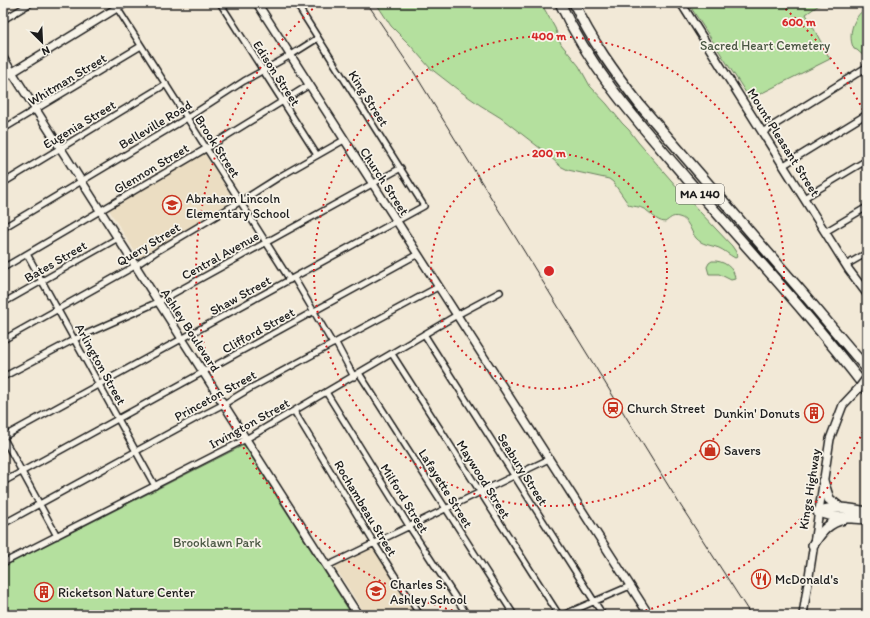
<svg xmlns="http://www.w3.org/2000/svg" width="870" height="618" viewBox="0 0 870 618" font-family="Itim,sans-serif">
	<rect width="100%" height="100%" fill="#f2e9d7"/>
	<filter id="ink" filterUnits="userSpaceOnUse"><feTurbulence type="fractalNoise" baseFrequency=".025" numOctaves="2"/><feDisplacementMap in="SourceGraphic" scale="8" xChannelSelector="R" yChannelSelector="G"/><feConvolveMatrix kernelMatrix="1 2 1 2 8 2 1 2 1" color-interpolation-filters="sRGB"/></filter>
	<g filter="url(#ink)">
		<path fill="#ebddc2" d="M204 153 234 200 139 258 109 210Z
			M374 546 418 615H366L334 566Z"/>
		<path fill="#b4e09e" stroke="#687e5d" d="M376 3H541L555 28 561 44 579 66 590 86 607 104 622 123 629 130 638 142 684 195 732 246 736 252 737 257 735 258C729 255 724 250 719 248 711 245 702 245 696 238 690 231 689 219 679 217 672 215 670 219 665 222 655 221 652 213 644 209 639 206 634 207 629 205L613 182 609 179 568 170 560 166 545 152 501 118 480 105 457 89 430 68 410 45 391 26Z
			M688 3H822L806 14 830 59 750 99Z
			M865 9H867V57L866 58 857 50 854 49C847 36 853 17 865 9Z
			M712 261C723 260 735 268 735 279L731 280 719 274H709L707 267 709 263Z
			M244 445 352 615H3V567Z"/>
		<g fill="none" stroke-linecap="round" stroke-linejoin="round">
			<defs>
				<path id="minor" d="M114 3 290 280
					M220 3 317 155
					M3 20 31 3
					M3 129 141 46
					M784 165 867 114
					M3 183 166 84
					M804 198 867 160
					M3 228 187 118 244 81 291 55 318 38
					M825 232 867 207
					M27 254 155 486
					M846 265 867 253
					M3 268 207 148 309 85
					M294 278 333 344
					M3 303 118 238
					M424 334 603 615
					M3 340 135 266 159 250 241 201 279 177 344 140
					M336 343 354 377
					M392 354 559 615
					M359 373 514 615
					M3 377 75 339 158 302 401 168
					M326 392 409 526 467 615
					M294 411 374 543 420 615
					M3 437 424 206 296 3
					M3 437 57 536
					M3 482 418 254
					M3 524 195 419 224 404 249 389 438 287
					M3 563 246 439 457 315 500 292
					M327 566 549 459
					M563 615 630 586"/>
				<path id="tertiary" d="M763 132 867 67"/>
				<path id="secondary" d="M257 3 649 615
					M681 3 849 270 867 294
					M3 58 358 615
					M3 78 125 3
					M803 615 830 439 843 405 858 389"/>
				<path id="motorway" d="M560 3C592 72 638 122 687 179 747 248 811 316 867 390
					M574 3C591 40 615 73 640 105L802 292 867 369
					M823 481 829 499 839 507
					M818 512C836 505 849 509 867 512
					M818 512 836 517 867 519
					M813 545C821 532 829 522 844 519"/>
			</defs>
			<use href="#minor" stroke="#1c1c1c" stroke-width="8"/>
			<use href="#tertiary" stroke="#1c1c1c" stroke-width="9"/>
			<use href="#secondary" stroke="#1c1c1c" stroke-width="10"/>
			<use href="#motorway" stroke="#1c1c1c" stroke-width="12"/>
			<use href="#minor" stroke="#f7f3e8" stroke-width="5"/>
			<use href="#tertiary" stroke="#f7f3e8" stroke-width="6"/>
			<use href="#secondary" stroke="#f7f3e8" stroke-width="7"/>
			<use href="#motorway" stroke="#f7f3e8" stroke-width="9"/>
			<path stroke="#1c1c1c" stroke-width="1" d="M367 3 415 74 679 503 751 615"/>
			<defs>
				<path id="secondary-bridge" d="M858 389 867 377"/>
			</defs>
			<use href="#secondary-bridge" stroke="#1c1c1c" stroke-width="10" stroke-linecap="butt"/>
			<use href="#secondary-bridge" stroke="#f7f3e8" stroke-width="7"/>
		</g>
	</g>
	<g fill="none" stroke="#d62828" stroke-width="2" stroke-dasharray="2 4">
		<circle cx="549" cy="271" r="118"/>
		<circle cx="549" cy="271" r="235"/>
		<path d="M866 426A353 353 0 0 1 628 615M470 615A353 353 0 0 1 317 5M781 5A353 353 0 0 1 866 116"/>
	</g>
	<defs>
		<symbol id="school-ring" viewBox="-11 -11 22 22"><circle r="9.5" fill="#f7f3e8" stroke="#c8321e" stroke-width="1.5"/><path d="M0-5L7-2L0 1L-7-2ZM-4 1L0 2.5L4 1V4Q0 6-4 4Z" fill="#c8321e"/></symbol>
		<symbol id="station-ring" viewBox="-11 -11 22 22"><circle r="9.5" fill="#f7f3e8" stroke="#c8321e" stroke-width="1.5"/><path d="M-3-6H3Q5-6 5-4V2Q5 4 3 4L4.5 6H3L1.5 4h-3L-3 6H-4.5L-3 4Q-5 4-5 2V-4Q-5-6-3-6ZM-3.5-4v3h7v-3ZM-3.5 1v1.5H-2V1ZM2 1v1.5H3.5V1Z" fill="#c8321e"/></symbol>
		<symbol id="building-ring" viewBox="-11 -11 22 22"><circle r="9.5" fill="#f7f3e8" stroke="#c8321e" stroke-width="1.5"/><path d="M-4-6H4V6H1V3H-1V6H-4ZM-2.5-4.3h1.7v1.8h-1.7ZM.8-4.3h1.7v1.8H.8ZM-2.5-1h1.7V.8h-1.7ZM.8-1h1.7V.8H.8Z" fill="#c8321e"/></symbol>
		<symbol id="shop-ring" viewBox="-11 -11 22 22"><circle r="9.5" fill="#f7f3e8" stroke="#c8321e" stroke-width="1.5"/><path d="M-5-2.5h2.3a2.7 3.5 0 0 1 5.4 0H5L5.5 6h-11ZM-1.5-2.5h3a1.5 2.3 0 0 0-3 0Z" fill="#c8321e"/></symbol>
		<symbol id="restaurant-ring" viewBox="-11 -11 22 22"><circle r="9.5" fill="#f7f3e8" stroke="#c8321e" stroke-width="1.5"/><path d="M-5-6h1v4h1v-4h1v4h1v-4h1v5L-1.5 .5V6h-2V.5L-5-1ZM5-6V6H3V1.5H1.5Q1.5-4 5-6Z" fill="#c8321e"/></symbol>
	</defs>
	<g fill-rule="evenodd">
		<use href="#school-ring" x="161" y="194" width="22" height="22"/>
		<use href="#station-ring" x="602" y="397" width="22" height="22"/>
		<use href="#building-ring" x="803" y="402" width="22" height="22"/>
		<use href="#shop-ring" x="699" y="439" width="22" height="22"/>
		<use href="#restaurant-ring" x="750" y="568" width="22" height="22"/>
		<use href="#school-ring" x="365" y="580" width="22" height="22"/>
		<use href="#building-ring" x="33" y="581" width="22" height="22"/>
	</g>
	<g text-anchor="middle" stroke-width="3.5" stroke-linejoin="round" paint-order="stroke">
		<rect fill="#f7f3e8" stroke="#5e5c59" stroke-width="1" x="676" y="184" width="48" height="20" rx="3"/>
		<g font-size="12" font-weight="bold" fill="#1c1c1c">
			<text x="700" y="198">MA 140</text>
		</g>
		<g font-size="13" fill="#4a5743" stroke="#f7f3e8">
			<text x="765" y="50">Sacred Heart Cemetery</text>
			<text x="217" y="547">Brooklawn Park</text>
		</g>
		<g font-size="13" fill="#1c1c1c" stroke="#f7f3e8">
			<text transform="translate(277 73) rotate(57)" y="5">Edison Street</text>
			<text transform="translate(67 79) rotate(-31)" y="5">Whitman Street</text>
			<text transform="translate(369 98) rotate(58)" y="5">King Street</text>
			<text transform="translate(79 124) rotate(-31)" y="5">Eugenia Street</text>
			<text transform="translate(155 124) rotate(-31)" y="5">Belleville Road</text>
			<text transform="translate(784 142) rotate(58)" y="5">Mount Pleasant Street</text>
			<text transform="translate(218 146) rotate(57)" y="5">Brook Street</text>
			<text transform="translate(151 168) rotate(-31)" y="5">Glennon Street</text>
			<text transform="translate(385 181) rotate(57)" y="5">Church Street</text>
			<text transform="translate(148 244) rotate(-31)" y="5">Query Street</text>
			<text transform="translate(220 255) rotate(-29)" y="5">Central Avenue</text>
			<text transform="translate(55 261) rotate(-30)" y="5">Bates Street</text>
			<text transform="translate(240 295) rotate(-29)" y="5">Shaw Street</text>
			<text transform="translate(191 330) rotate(57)" y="5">Ashley Boulevard</text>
			<text transform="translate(258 330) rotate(-29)" y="5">Clifford Street</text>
			<text transform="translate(101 364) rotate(61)" y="5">Arlington Street</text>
			<text transform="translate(215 395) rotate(-29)" y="5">Princeton Street</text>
			<text transform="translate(249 423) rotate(-29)" y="5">Irvington Street</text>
			<text transform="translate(523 469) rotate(58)" y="5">Seabury Street</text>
			<text transform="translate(484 479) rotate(58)" y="5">Maywood Street</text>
			<text transform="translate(446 488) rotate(58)" y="5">Lafayette Street</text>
			<text transform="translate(809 489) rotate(-81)" y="5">Kings Highway</text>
			<text transform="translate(405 498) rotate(58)" y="5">Milford Street</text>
			<text transform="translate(366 508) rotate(59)" y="5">Rochambeau Street</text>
		</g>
		<g font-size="13" fill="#1c1c1c" stroke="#f7f3e8" text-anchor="start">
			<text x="186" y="203">Abraham Lincoln<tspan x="186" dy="15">Elementary School</tspan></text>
			<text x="627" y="413">Church Street</text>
			<text x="800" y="418" text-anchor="end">Dunkin' Donuts</text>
			<text x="724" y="455">Savers</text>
			<text x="775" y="584">McDonald's</text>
			<text x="390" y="589">Charles S.<tspan x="390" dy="15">Ashley School</tspan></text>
			<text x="58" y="597">Ricketson Nature Center</text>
		</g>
	</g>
	<circle cx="549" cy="271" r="6" fill="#d62828" stroke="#f7f3e8" stroke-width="2"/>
	<g font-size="12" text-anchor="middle" font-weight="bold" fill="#d62828" stroke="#f7f3e8" stroke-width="3.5" stroke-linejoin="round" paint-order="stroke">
		<text x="799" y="26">600 m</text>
		<text x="549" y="40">400 m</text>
		<text x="549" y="157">200 m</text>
	</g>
	<rect width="870" height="618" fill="none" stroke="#f7f3e8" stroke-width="16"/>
	<rect x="8" y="8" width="854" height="602" fill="none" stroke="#1c1c1c" stroke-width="1.5" filter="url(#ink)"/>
	<g transform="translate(42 42) rotate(156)" stroke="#f7f3e8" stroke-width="3" paint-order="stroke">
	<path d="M0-3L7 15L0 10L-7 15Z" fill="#1c1c1c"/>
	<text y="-6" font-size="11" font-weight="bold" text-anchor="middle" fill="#1c1c1c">N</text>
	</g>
</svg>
